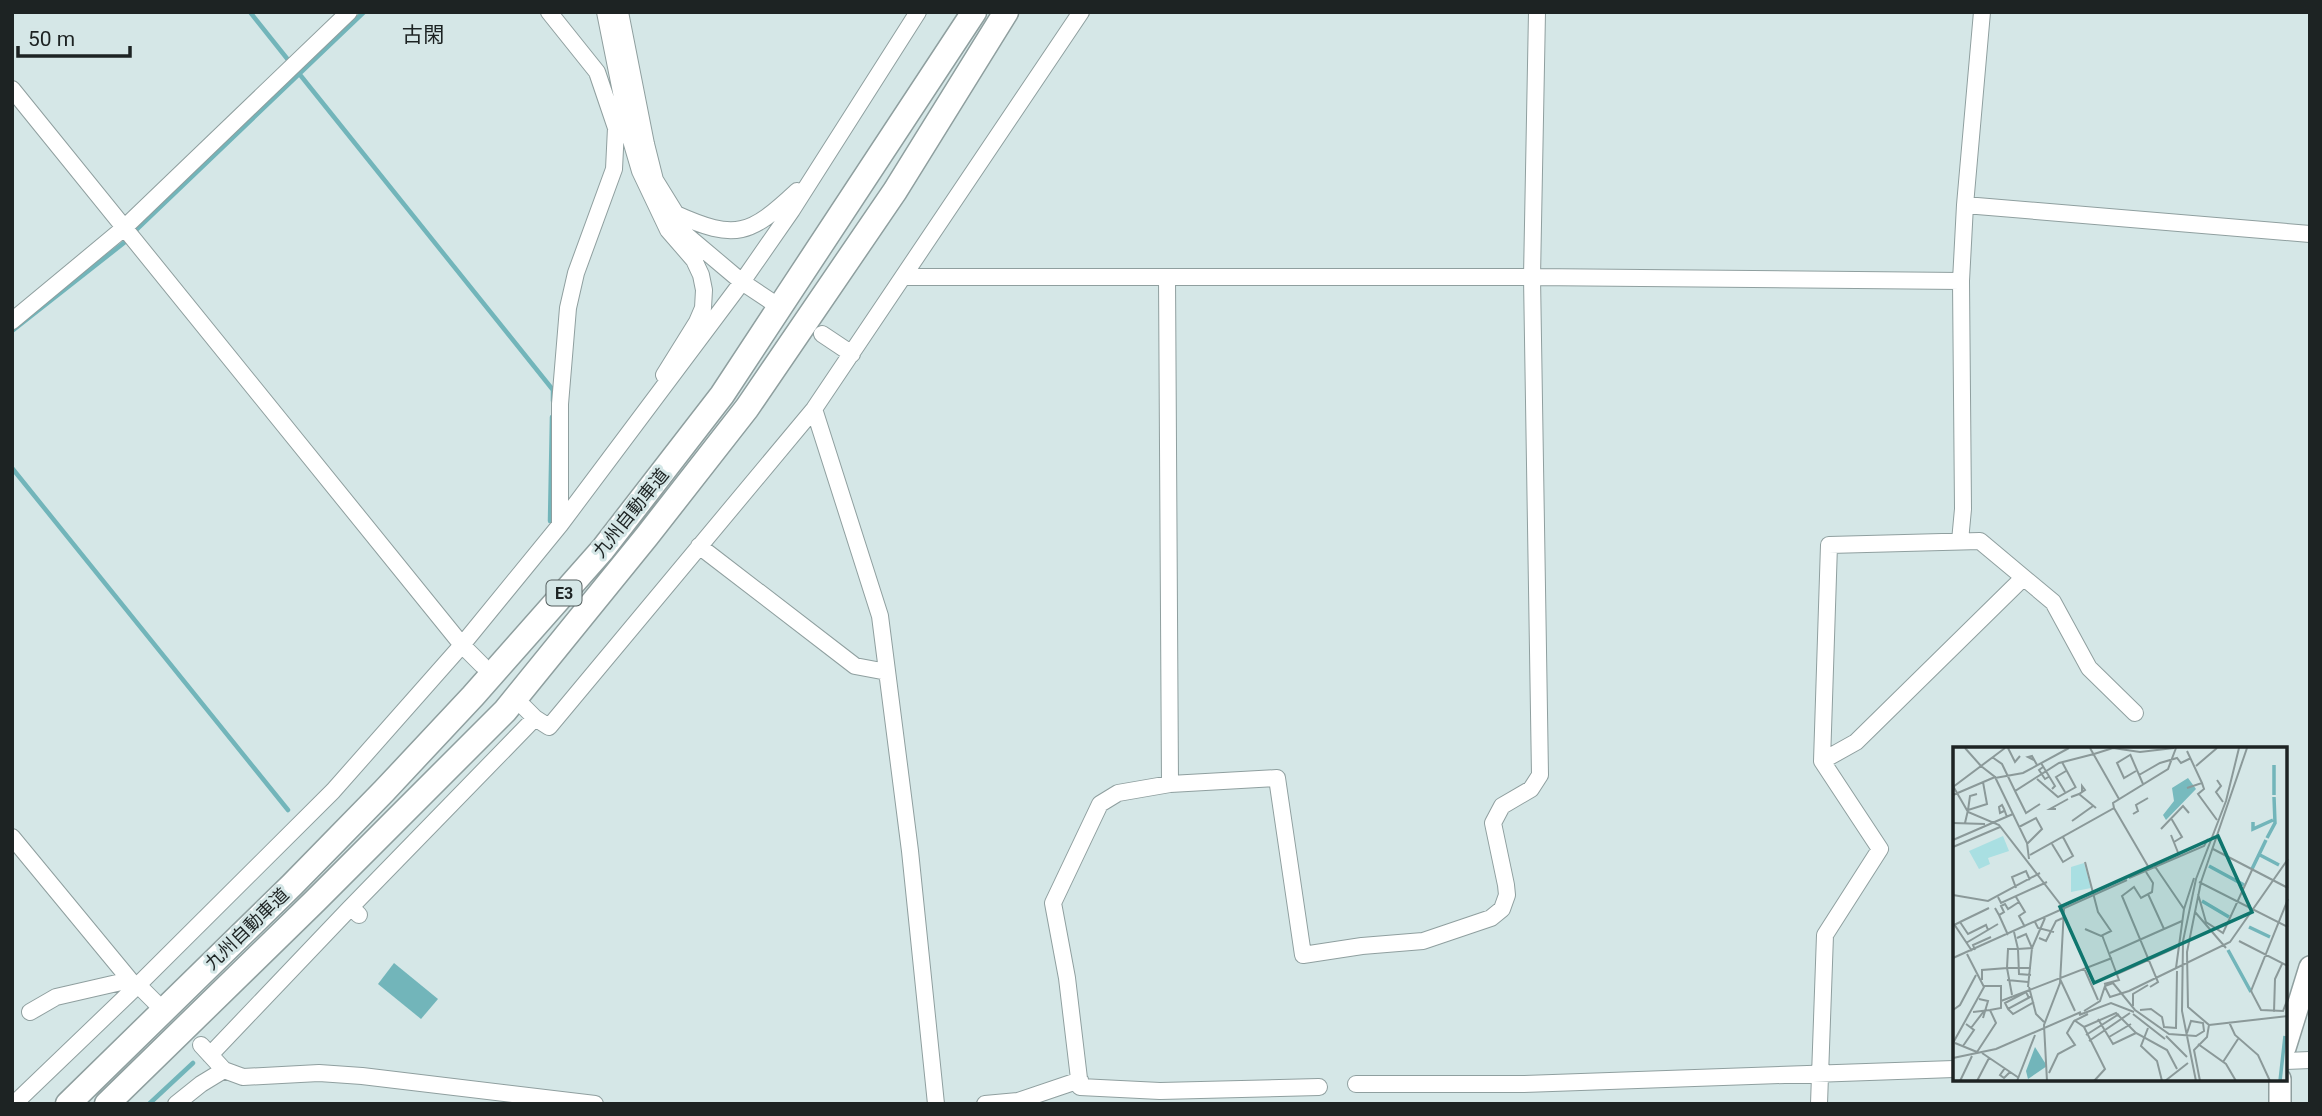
<svg xmlns="http://www.w3.org/2000/svg" width="2322" height="1116" viewBox="0 0 2322 1116" font-family="Roboto,'Noto Sans JP',sans-serif">
	<rect width="100%" height="100%" fill="#d5e7e7"/>
	<path fill="#72b5ba" d="M394 963 438 999 421 1019 378 984Z"/>
	<g fill="none" stroke-linecap="round" stroke-linejoin="round">
		<path stroke="#72b5ba" stroke-width="4.5" d="M250 12 289 61
			M297 71 553 390V401
			M136 230 364 12
			M12 331 125 242
			M12 468 288 810
			M550 521 552 417
			M149 1104 193 1063"/>
		<defs>
			<path id="minor" d="M549 12 597 72 616 128 614 169 576 273 568 308 560 404V525
				M605 12 630 137 640 171 668 230 694 260 701 275 704 290 703 308 697 322 664 375
				M620 12 646 144 655 180 676 214 679 228
				M12 89 462 645 482 665
				M1965 205 2310 234
				M676 214C736 241 750 235 797 191
				M672 223 742 282 772 302
				M903 277H1532L1961 281
				M1167 277 1170 784
				M12 321 124 228 349 12
				M822 334 852 354
				M814 409 880 616 910 851 936 1104
				M1960 541 1963 509 1961 281 1965 205 1982 12
				M699 546 855 666 887 672
				M524 707 535 718 549 727 814 409 1081 12
				M1822 761 1856 742 2023 578
				M12 837 130 980 133 989
				M351 907 535 718
				M138 985 155 1002
				M30 1012 56 997 130 980
				M201 1045 224 1070 243 1077 319 1073 362 1076 595 1104
				M210 1055 351 907 359 915
				M2285 1061 2310 1060
				M1356 1084H1523L1954 1069
				M1319 1087 1160 1091 1080 1087 1067 978 1053 903 1100 804 1118 793 1170 784 1277 778 1303 955 1362 946 1423 941 1491 918 1502 909 1507 895 1506 885 1493 823 1502 806 1531 789 1540 775 1532 277 1537 12
				M14 1104 138 985 333 791 462 645 560 525 742 282 792 210 918 12
				M176 1104 201 1084 224 1070
				M985 1104 1018 1101 1080 1080
				M1819 1104 1825 935 1880 849 1822 761 1829 545 1980 541 2053 602 2089 668 2135 713"/>
			<path id="major" d="M2285 1048 2310 967
				M2280 1104V1079"/>
			<path id="highway" d="M68 1104 292 885 384 791 473 696 603 549 722 395 974 12
				M107 1104 315 901 505 711 647 536 747 408 895 191 1006 12"/>
		</defs>
		<use href="#minor" stroke="#8f9f9f" stroke-width="18"/>
		<use href="#major" stroke="#8f9f9f" stroke-width="24"/>
		<use href="#highway" stroke="#8f9f9f" stroke-width="27"/>
		<use href="#minor" stroke="#fff" stroke-width="16"/>
		<use href="#major" stroke="#fff" stroke-width="21"/>
		<use href="#highway" stroke="#fff" stroke-width="24"/>
	</g>
	<g text-anchor="middle" stroke-width="6" stroke-linejoin="round" paint-order="stroke">
		<rect fill="#d5e7e7" stroke="#545e5e" stroke-width="2" x="546.5" y="580.5" width="35" height="25" rx="5"/>
		<g font-size="16" font-weight="bold" fill="#1d2323">
			<text x="564" y="599">E3</text>
		</g>
		<g font-size="18" fill="#1d2323" stroke="#d5e7e7">
			<text transform="translate(631 513) rotate(-51)" y="6">九州自動車道</text>
			<text transform="translate(247 929) rotate(-44)" y="6">九州自動車道</text>
		</g>
		<g font-size="21" fill="#1d2323" stroke="#d5e7e7">
			<text x="423" y="42">古閑</text>
		</g>
	</g>
	<g transform="translate(1953 747)">
		<rect width="334" height="334" fill="#d5e7e7"/>
		<path d="M50 89 56 104 35 111 37 117 26 122 16 104ZM131 116 138 141 118 145V120Z" fill="#a9dfe2"/>
		<path d="M235 31 243 42 213 73 210 68 221 54 219 41Z" fill="#77babe"/>
		<path d="M82 300 94 319 75 332 73 324Z" fill="#72b5ba"/>
		<path fill="none" stroke="#72b5ba" stroke-width="3.5" d="M321 48V18M300 75V82L320 73M314 91 322 76 321 50M307 108 326 118M256 119 291 138M299 122 313 93M249 154 276 170M296 180 317 190M275 203 298 245M327 334 332 289"/>
		<path fill="none" stroke="#8b9999" stroke-width="2" d="M12 1 28 19M55 1 62 15 67 9M137 1 166 52M141 7 160 1 187 5 221 1M177 7 190 37M177 8 164 16 171 31 183 24M39 10 49 17 62 44 106 16 141 7M81 13 75 10 79 9 84 18M109 15 123 41M88 16 102 39 99 42M28 19 42 30 74 96 76 112M243 19 264 1M90 20 86 23 92 32 97 29M186 28 207 16 224 11 228 16 238 11M42 31 70 26 116 1M84 32 105 50 123 40M264 33 268 39 263 45 270 55M249 36 251 42 245 47 264 73M0 39 15 65 46 78 111 162 107 236 91 278 94 334M0 40 52 1M234 41 249 36 234 4M62 44 73 66 87 57M112 45 103 30 113 24M126 47 143 61M0 48 42 30M118 50 126 47 132 43 129 39V45M161 61 196 121M103 62H97L115 52M15 63 17 49 24 47M51 64 47 66 46 60 49 58 51 62 54 70M180 67 185 64 183 58 195 51M218 71 229 90 221 95M119 74 140 59M0 76 32 77M12 76 15 63 34 57 30 35M66 80 83 71 89 82 74 97M208 82 230 59 236 66M218 88 226 108M0 93 60 67M99 97 110 115 120 109 110 90M0 100 47 80M260 102 335 141M77 108 161 61 160 56 215 22 223 1M201 118 231 162M193 125 200 136 199 145 188 151 181 140 169 149 205 235 197 240M176 131 251 99 255 92M246 135 335 180M63 141 59 130 73 124 77 133M195 147 211 182M245 147 253 175 270 186 299 123M0 148 35 154 87 126M45 150 48 156 94 135M63 150 72 165 66 169 72 180M335 152 298 244 308 263 330 264 335 251M42 161 46 168 51 165 48 159 52 157 55 162 66 155M242 165 273 201M46 168 55 188M7 175 36 161M82 175 85 181 101 185M1 177 19 204M1 178 7 175 15 187 33 178 35 183M132 182 148 189 158 184 145 165 132 115M61 185 65 202 79 201 73 187 64 191M149 188 166 233 151 237M86 191 93 194 103 174 110 171M286 194 335 219M13 196 45 177M22 203 20 198 38 190M157 206 229 174M0 211 174 133M131 221 145 253M223 221 231 162 241 131M164 227 224 200M107 232 122 264M29 233V223L54 221 55 202H65L66 227 78 228M54 233 75 235M31 239H48V261L37 263M75 240 79 201 92 171M76 240 83 267 91 275M152 240 157 250 176 244M176 244 277 195 335 112M59 248 54 221H78M76 251 73 245 52 256 55 262 79 249M26 252 35 254 30 271M48 254 159 211M180 259V247L195 238M55 262 60 267 81 255M0 263 7 258 23 228M187 263 198 262 209 270 211 280 223 281 224 224M131 264 147 254 152 239 160 236 182 263 216 287 243 289 251 284 250 276 238 274 234 286M20 265 37 263 43 276 24 305M321 265 322 232 329 217M180 267 212 292M126 268 158 256 181 265M145 272 160 297 183 286M121 273 131 280 152 322 141 334M276 275 282 288 305 308 317 334M256 278 335 269M131 280 163 266 183 286 214 303 224 322M18 281 31 264M195 281 188 299 204 314 209 334M133 288 166 267M213 289 234 310M156 290 178 277M136 294 177 266M0 296 31 240 14 207M2 296 24 305M245 297 273 317 283 334M10 299 21 283 13 277M29 306 66 331M0 311 43 302 128 265M270 315 285 292M52 321 47 328 51 331 57 325M96 326 105 307 122 298 114 286 121 274 135 267M7 334 19 309M24 334 36 311M64 334 82 288M212 334 235 316M243 334 229 264 230 194 243 132 273 54 286 1M247 334 241 303 254 290 256 278 235 260 234 205 248 135 294 1"/>
		<path fill="#0f766e" fill-opacity="0.15" stroke="#0f766e" stroke-width="3.5" d="M265 89 299 165 141 236 107 160Z"/>
		<rect width="334" height="334" fill="none" stroke="#1d2323" stroke-width="3.5"/>
	</g>
	<rect width="2322" height="1116" fill="none" stroke="#1d2323" stroke-width="28"/>
	<path d="M18 46v10h112v-10" fill="none" stroke="#1d2323" stroke-width="3.5"/>
	<text x="28" y="46" font-size="21" fill="#1d2323" stroke="#d5e7e7" stroke-width="5" paint-order="stroke">50 m</text>
</svg>
